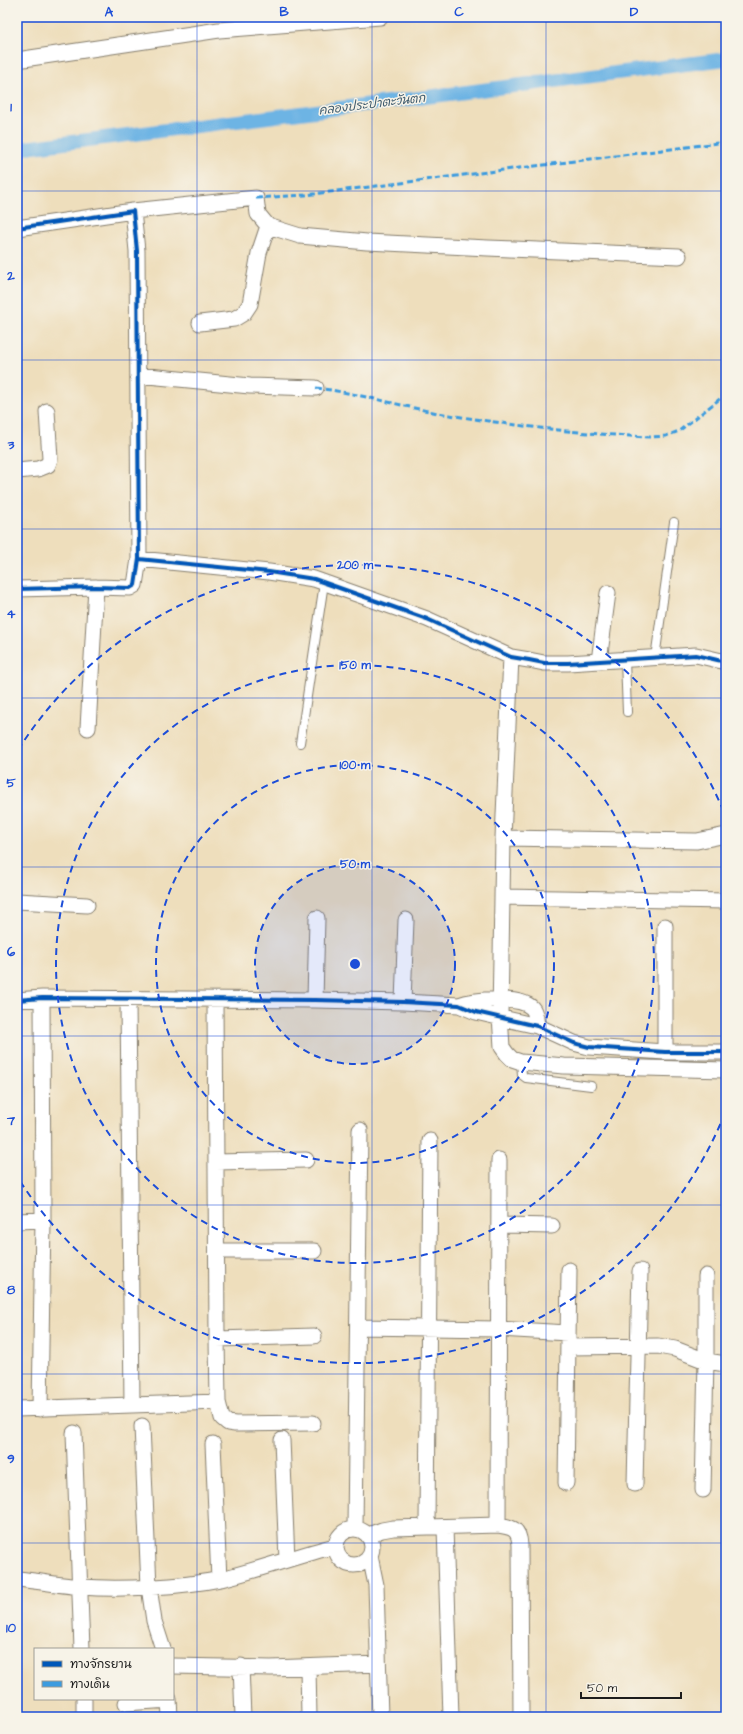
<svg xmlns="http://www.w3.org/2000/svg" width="743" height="1734" viewBox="0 0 743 1734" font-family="'Architects Daughter','Playpen Sans Thai',sans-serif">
	<rect width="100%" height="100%" fill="#f7f3e8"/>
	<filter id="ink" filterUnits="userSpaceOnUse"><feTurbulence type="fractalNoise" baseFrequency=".025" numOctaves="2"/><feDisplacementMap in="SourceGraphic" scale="8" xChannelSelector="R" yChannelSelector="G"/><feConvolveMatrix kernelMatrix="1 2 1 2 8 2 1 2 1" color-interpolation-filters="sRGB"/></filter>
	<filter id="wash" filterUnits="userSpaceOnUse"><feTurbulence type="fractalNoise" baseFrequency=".012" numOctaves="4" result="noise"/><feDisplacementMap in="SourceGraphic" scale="16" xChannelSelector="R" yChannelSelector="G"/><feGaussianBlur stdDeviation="0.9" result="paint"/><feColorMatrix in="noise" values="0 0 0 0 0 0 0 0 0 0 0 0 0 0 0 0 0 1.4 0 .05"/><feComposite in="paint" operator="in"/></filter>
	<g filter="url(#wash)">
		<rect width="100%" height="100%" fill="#eedebc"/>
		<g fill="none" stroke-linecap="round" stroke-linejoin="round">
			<path stroke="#6db4e4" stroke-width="14" d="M17 149 726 59"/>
		</g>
	</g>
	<g filter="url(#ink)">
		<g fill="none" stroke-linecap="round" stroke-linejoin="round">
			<defs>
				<path id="service" d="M655 658 674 522
					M625 660 627 712
					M300 743 324 583
					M521 1062 522 1075 526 1078 591 1086"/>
				<path id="minor" d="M17 60 219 30 380 17
					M133 211 256 198 258 214 268 226 300 236 367 242 488 248 679 256
					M17 228 133 211 137 251 139 559 135 585 130 588 96 587 17 589
					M200 323 234 319 244 313 250 304 259 253 268 226
					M138 375 250 386 316 388
					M17 471 38 469 48 465 50 459 47 411
					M139 559 269 572 314 579 427 619 511 657 529 660 544 663H568L696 655 726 662
					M511 657 503 838 500 1016 502 1047 507 1054 512 1059 521 1062 564 1066 726 1070
					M599 661 608 593
					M88 728 96 587
					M503 838 697 841 726 835
					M502 897 726 901
					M17 901 87 905
					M665 926V1052
					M17 1000 42 998 315 1000 403 1002 459 1005 476 1012 537 1026 574 1043 589 1047 665 1052H726
					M128 1000 132 1405
					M215 1000 217 1339 218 1402 222 1418 228 1423 235 1424 313 1423
					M315 1000 317 918
					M403 1002 406 920
					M459 1005C474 999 520 996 532 1008 536 1012 536 1020 537 1026
					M216 1162 306 1160
					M17 1221 43 1220
					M499 1225 552 1226
					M217 1251H314
					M358 1327 499 1329 568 1333
					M217 1339 314 1336
					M568 1347 658 1346 675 1349 706 1361 726 1364
					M17 1409 218 1402
					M40 1409 43 1220 42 998
					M142 1426 149 1587 154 1621 163 1649
					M74 1433 82 1649
					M282 1440 287 1560
					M213 1444 219 1579
					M566 1483 569 1270
					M635 1484 640 1271
					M703 1490 706 1361V1276
					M498 1525 499 1160
					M427 1527 430 1141
					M445 1527 451 1717
					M355 1528 360 1130
					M336 1547a18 18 0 1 1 36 0a18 18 0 1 1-36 0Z
					M368 1535 382 1530 393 1528 498 1525C513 1527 519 1529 520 1545L521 1717
					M370 1556 376 1585 380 1717
					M17 1579C38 1581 59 1585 81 1587 121 1590 181 1587 221 1579 259 1570 296 1556 335 1546
					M173 1666 271 1668 378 1664
					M241 1666 243 1717
					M308 1667 309 1717
					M84 1699V1717
					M169 1699 170 1717
					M126 1703 169 1700"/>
			</defs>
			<use href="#service" stroke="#857d6c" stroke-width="10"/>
			<use href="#minor" stroke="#857d6c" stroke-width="17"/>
			<use href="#service" stroke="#fff" stroke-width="8"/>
			<use href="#minor" stroke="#fff" stroke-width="15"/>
			<path stroke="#3c9bdf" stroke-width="3" stroke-dasharray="6 3" stroke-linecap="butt" d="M256 198 305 195 726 142
				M316 388C357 393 397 405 438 413 508 425 579 434 650 437L666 436 679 431 726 394"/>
			<defs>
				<path id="cycleway" d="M17 228 133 211 137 251 139 559 135 585 130 588 96 587 17 589
					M139 559 269 572 314 579 427 619 511 657 529 660 544 663H568L696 655 726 662
					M17 1000 42 998 315 1000 403 1002 459 1005 476 1012 537 1026 574 1043 589 1047 665 1052H726"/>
			</defs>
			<use href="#cycleway" stroke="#f7f3e8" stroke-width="6"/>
			<use href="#cycleway" stroke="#0057b8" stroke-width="4"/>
		</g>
	</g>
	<path fill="none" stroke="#1d4ed8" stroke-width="1" stroke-opacity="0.55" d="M197 17V1717M372 17V1717M546 17V1717M17 191H726M17 360H726M17 529H726M17 698H726M17 867H726M17 1036H726M17 1205H726M17 1374H726M17 1543H726"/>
	<circle cx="355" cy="964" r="100" fill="#1d4ed8" fill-opacity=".12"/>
	<g fill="none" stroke="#1d4ed8" stroke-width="2" stroke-dasharray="7 5">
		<circle cx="355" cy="964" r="100"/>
		<circle cx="355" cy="964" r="199"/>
		<circle cx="355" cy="964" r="299"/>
		<path d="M725 1113A399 399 0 0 1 18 1178M18 750A399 399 0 0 1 725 815"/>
	</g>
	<g text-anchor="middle" stroke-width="3" stroke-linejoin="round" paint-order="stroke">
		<g font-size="12" font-style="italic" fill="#3c596c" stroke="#f7f3e8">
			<text transform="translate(372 104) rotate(-7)" y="4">คลองประปาตะวันตก</text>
		</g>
	</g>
	<circle cx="355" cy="964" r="6" fill="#1d4ed8" stroke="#f7f3e8" stroke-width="2"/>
	<g font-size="12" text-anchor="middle" font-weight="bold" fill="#1d4ed8" stroke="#f7f3e8" stroke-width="3" stroke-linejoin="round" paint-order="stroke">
		<text x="355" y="569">200 m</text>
		<text x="355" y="669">150 m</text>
		<text x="355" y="769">100 m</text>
		<text x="355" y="868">50 m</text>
	</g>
	<rect width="743" height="1734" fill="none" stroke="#f7f3e8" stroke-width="44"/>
	<rect x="34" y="1648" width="140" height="52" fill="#f7f3e8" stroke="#9f9d96"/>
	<rect x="42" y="1661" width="20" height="6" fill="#0057b8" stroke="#9f9d96"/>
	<text x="70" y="1668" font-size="12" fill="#1c1c1c">ทางจักรยาน</text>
	<rect x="42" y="1681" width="20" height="6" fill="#3c9bdf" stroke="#9f9d96"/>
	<text x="70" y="1688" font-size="12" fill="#1c1c1c">ทางเดิน</text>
	<path d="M581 1692v6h100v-6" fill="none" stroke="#1c1c1c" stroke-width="2"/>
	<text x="587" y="1692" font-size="12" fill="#1c1c1c" stroke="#f7f3e8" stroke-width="3" paint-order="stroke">50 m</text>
	<rect x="22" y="22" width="699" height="1690" fill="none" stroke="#1d4ed8" stroke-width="1.5"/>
	<g font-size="13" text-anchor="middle" font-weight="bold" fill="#1d4ed8">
		<text x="109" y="16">A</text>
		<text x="284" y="16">B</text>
		<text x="459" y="16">C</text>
		<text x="634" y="16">D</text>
		<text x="11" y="111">1</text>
		<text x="11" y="280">2</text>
		<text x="11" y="449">3</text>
		<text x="11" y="618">4</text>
		<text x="11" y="787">5</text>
		<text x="11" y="956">6</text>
		<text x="11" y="1125">7</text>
		<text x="11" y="1294">8</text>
		<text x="11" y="1463">9</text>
		<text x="11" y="1632">10</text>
	</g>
</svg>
